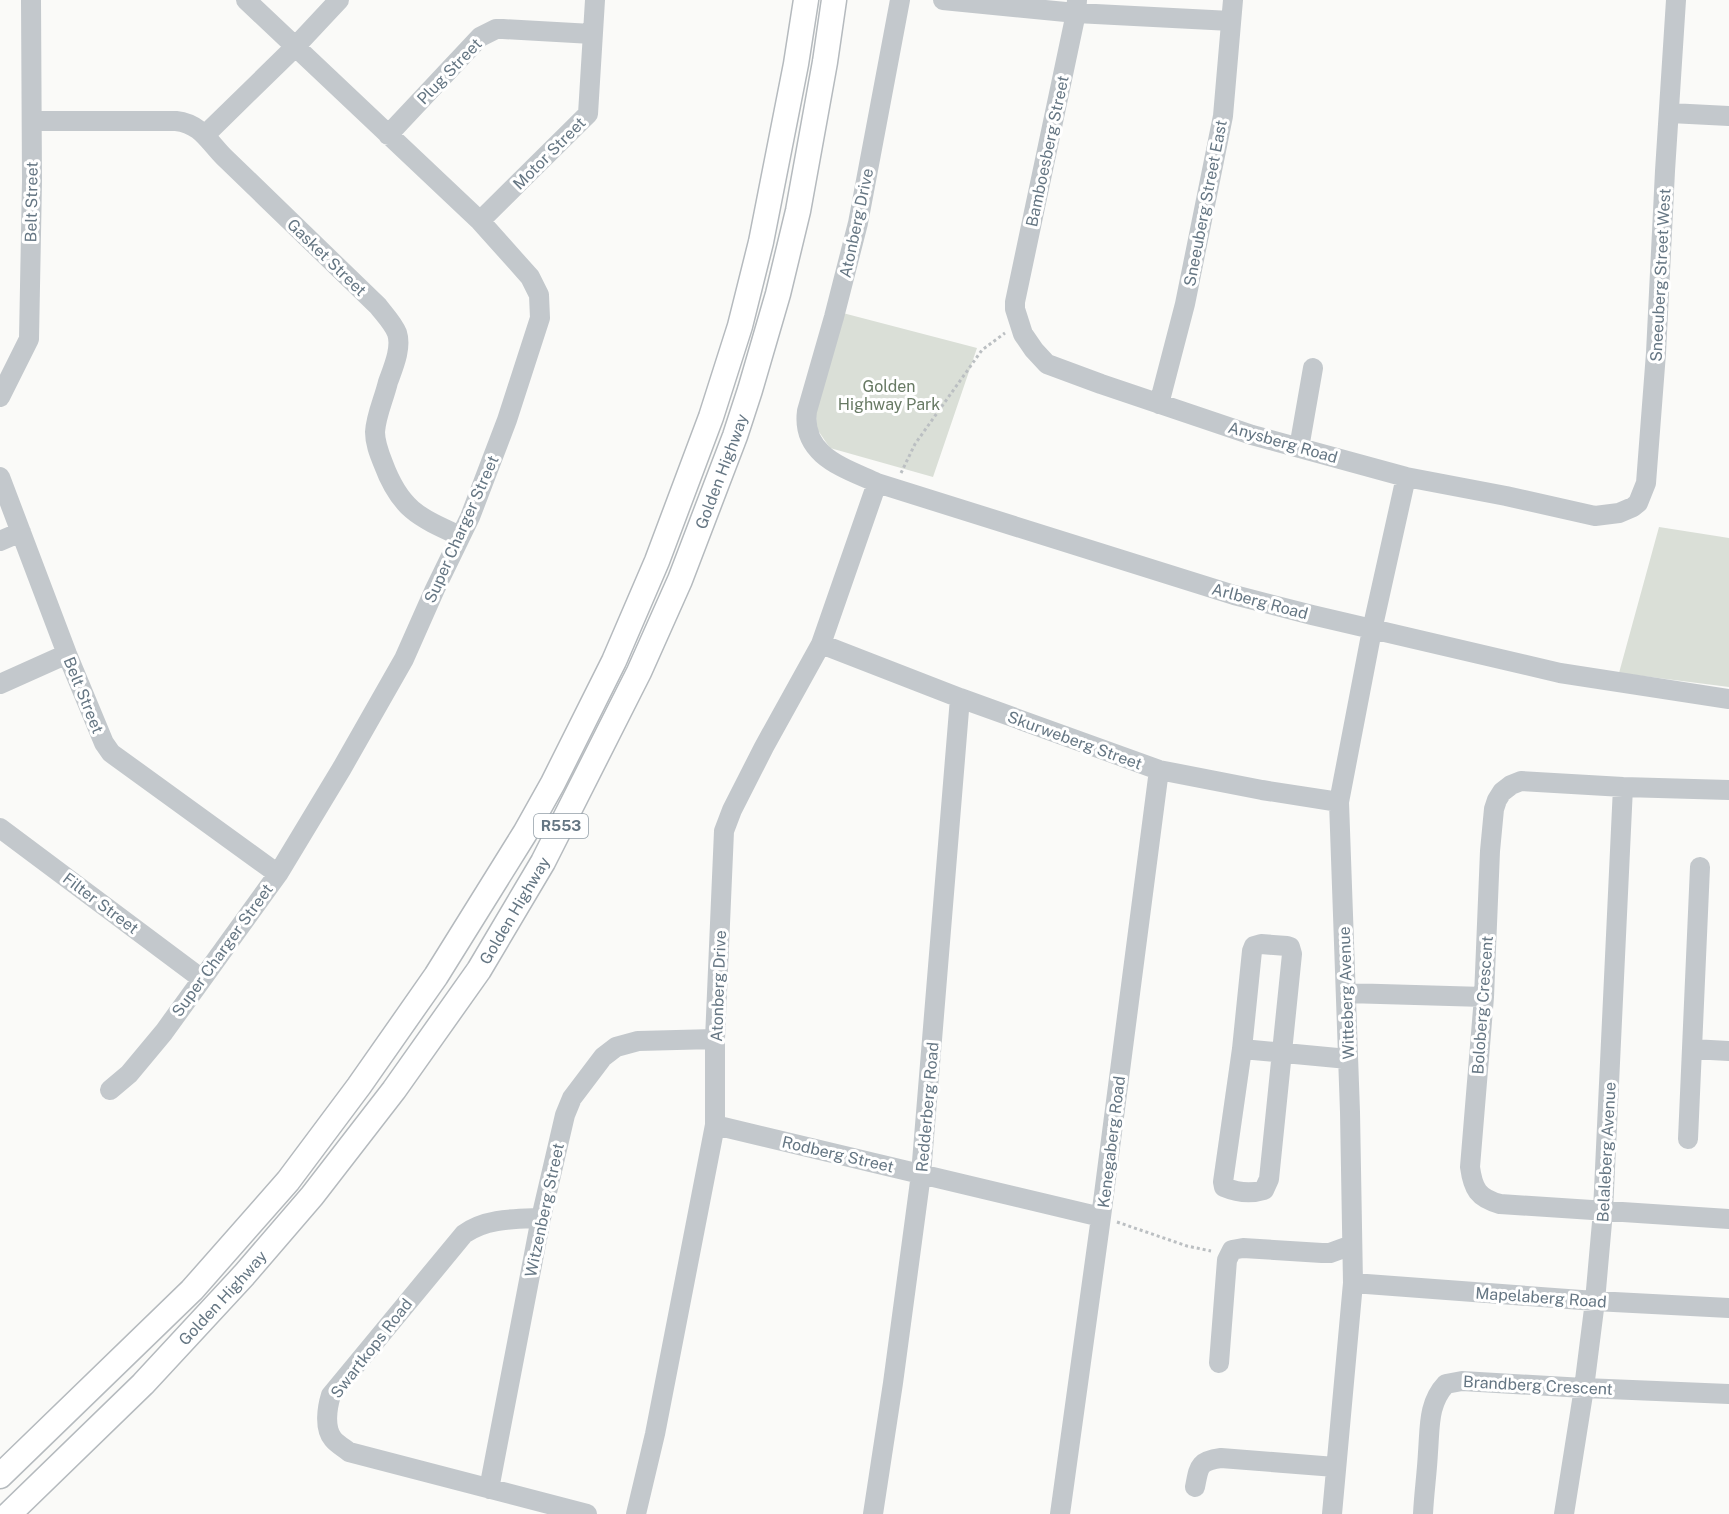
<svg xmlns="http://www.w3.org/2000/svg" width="1729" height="1514" viewBox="0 0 1729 1514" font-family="'Public Sans',sans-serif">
	<rect width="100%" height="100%" fill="#fafaf8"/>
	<path fill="#dadfd7" d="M839 312 977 348 933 477 830 448 817 429 815 401Z
		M1659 527 1729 538V687L1619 673Z"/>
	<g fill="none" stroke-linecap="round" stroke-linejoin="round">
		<defs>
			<g id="major">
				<path d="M0 1476 192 1290 288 1181 359 1086 436 976 525 833 553 783 614 661 657 561 711 417 740 326 761 242 796 64 806 0"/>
				<path id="s1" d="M9 1514 143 1384 244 1275 312 1196 394 1090 479 970 543 862 639 672 680 580 735 436 750 390 778 294 798 211 825 62 834 0"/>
			</g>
		</defs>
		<use href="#major" stroke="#b5babe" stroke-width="27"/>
		<path stroke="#bbbfc2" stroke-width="3" stroke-dasharray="3 3" stroke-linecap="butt" d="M901 473 915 444 982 350 1005 333
			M1117 1222 1187 1246 1211 1251"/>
		<path stroke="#c3c8cc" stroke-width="20" d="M900 0 858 223 834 317 807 411C801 456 845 468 877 483L1234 595 1312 615 1560 673 1729 699
			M943 0 1076 13 1231 21
			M1077 0 1076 13 1015 302V309L1023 334 1034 350 1047 364 1101 384 1252 435 1406 477 1506 496 1595 516 1619 513 1633 507 1638 503 1646 483 1656 353 1665 171 1676 0
			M1670 113 1729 116
			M32 121H176C201 124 208 141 224 157L378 306C384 314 393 323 397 333 402 348 393 368 388 382 384 399 376 415 375 432 375 443 379 453 383 463 400 509 418 517 460 536
			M205 135 295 47 339 0
			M388 135 480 37 496 29H503L592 34
			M480 221 588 114 595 0
			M0 397 29 339 32 181 31 0
			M1159 404 1185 304 1223 116 1233 0
			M1299 448 1313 368
			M0 477 67 654 104 743 111 753 278 874
			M0 541 21 532
			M821 644 960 698 1159 770 1262 790 1339 802
			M0 684 67 654
			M1729 790 1623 787 1521 781 1511 785 1502 792 1497 800 1494 809 1490 851 1484 997 1470 1167C1473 1189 1478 1198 1500 1204L1729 1219
			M0 828 202 979
			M1261 944 1287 946 1290 947 1292 954 1269 1179 1264 1190C1251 1194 1236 1192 1224 1187L1223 1182 1242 1049 1252 951 1254 946Z
			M1346 993 1484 997
			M1242 1049 1348 1059
			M1692 1049 1729 1051
			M110 1090 129 1074 164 1032 278 874 342 768 404 659 435 589 470 517 507 420 540 318 539 295 530 277 480 221 246 0
			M715 1125 1101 1217
			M1688 1139 1700 867
			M541 1218C515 1219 486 1218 464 1234L331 1395C327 1408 324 1428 333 1439 337 1444 344 1448 349 1452L587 1514
			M1353 1283 1595 1301 1729 1308
			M1219 1363 1227 1260 1232 1250 1243 1248 1322 1253H1330L1352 1245
			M1195 1487C1199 1467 1198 1461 1221 1458L1335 1467
			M489 1489 541 1218 565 1115 572 1098 603 1057 616 1047 638 1041 715 1039
			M636 1514 655 1434 715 1125V1039L724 831 732 810 764 747 821 644 877 483
			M873 1514 893 1383 921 1174 960 698
			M1060 1514 1101 1217 1159 770
			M1332 1514 1353 1283 1350 1112 1339 802 1372 630 1406 477
			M1423 1514C1424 1493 1427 1473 1428 1452 1430 1427 1428 1403 1446 1384L1462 1381 1584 1388 1729 1394
			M1564 1514 1584 1388 1595 1301 1603 1211 1623 787"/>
		<use href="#major" stroke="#fff" stroke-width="24"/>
	</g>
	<g text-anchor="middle" stroke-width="6" stroke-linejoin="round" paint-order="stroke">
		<rect fill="#fff" stroke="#939fa8" stroke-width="1.5" x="534" y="814" width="54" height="24" rx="4.5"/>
		<g font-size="15" font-weight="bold" fill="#657683">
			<text x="561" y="831">R553</text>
		</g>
		<g font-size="16" fill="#657683" stroke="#fff">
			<text transform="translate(449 71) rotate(-46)" y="6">Plug Street</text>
			<text transform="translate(1047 151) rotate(-78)" y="6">Bamboesberg Street</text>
			<text transform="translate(549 153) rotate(-45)" y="6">Motor Street</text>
			<text transform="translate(31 202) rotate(-89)" y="6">Belt Street</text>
			<text transform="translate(1205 203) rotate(-79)" y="6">Sneeuberg Street East</text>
			<text transform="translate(856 223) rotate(-78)" y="6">Atonberg Drive</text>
			<text transform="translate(327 257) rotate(44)" y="6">Gasket Street</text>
			<text transform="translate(1660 275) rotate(-87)" y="6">Sneeuberg Street West</text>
			<text transform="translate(1283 442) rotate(16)" y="6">Anysberg Road</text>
			<text dy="6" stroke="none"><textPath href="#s1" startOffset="1276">Golden Highway</textPath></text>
			<text transform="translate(461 529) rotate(-66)" y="6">Super Charger Street</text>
			<text transform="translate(1260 601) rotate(15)" y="6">Arlberg Road</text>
			<text transform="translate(84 695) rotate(68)" y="6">Belt Street</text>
			<text transform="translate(1075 740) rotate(20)" y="6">Skurweberg Street</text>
			<text transform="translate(101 903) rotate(37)" y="6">Filter Street</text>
			<text dy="6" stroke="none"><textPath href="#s1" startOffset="790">Golden Highway</textPath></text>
			<text transform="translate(222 950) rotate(-54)" y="6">Super Charger Street</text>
			<text transform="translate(718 986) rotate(-88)" y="6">Atonberg Drive</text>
			<text transform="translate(1346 993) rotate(-92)" y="6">Witteberg Avenue</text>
			<text transform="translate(1482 1005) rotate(-86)" y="6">Boloberg Crescent</text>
			<text transform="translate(927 1107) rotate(-85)" y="6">Redderberg Road</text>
			<text transform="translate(1111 1142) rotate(-83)" y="6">Kenegaberg Road</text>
			<text transform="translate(1606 1152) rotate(-87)" y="6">Belaleberg Avenue</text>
			<text transform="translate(838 1154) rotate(13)" y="6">Rodberg Street</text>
			<text transform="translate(544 1210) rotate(-78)" y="6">Witzenberg Street</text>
			<text dy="6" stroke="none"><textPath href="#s1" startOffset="304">Golden Highway</textPath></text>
			<text transform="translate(1541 1297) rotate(4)" y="6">Mapelaberg Road</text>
			<text transform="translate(371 1348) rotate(-52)" y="6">Swartkops Road</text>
			<text transform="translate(1538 1385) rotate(3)" y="6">Brandberg Crescent</text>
		</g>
		<g font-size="16" fill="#687a64" stroke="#fff">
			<text x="889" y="392">Golden<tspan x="889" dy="18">Highway Park</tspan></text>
		</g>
	</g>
</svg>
